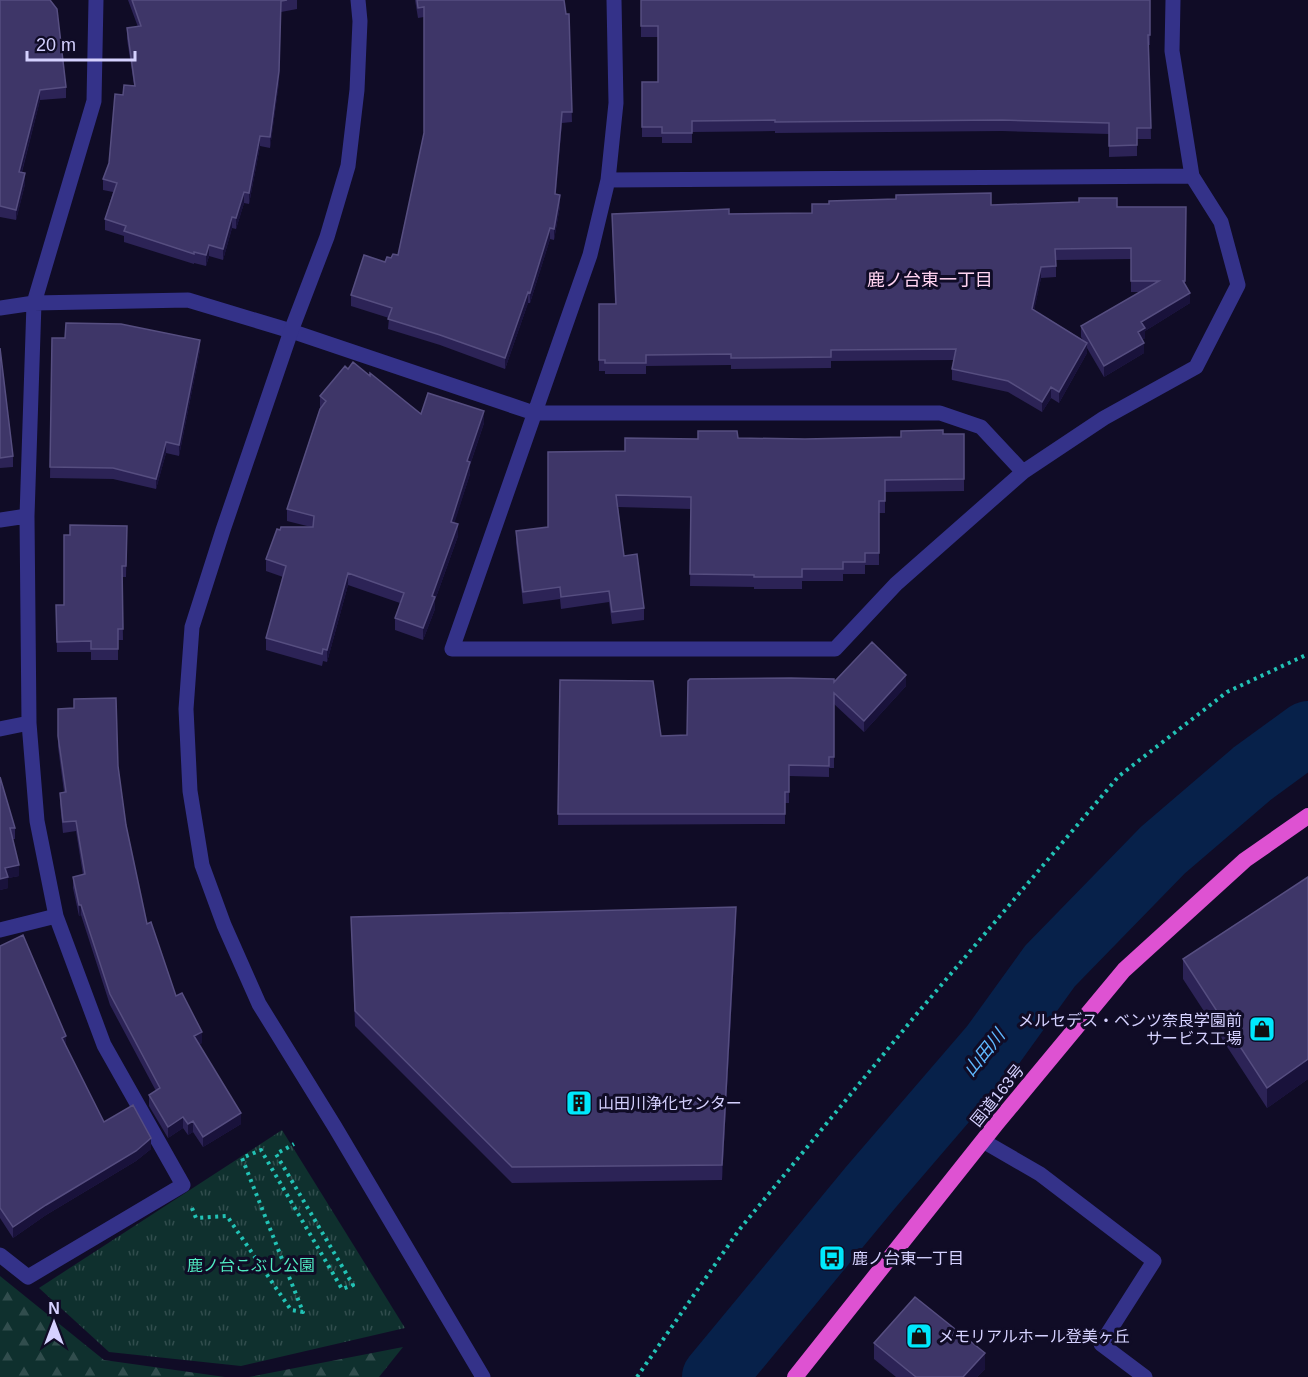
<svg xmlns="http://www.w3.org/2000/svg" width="1308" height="1377" viewBox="0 0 1308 1377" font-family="Arial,'Noto Sans JP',sans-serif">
	<defs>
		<pattern id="grass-tufts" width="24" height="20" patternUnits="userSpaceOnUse" patternTransform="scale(1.5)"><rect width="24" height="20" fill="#0f302e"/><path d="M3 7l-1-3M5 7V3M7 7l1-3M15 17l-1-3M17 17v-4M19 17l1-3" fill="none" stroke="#314d4d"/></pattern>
		<pattern id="forest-firs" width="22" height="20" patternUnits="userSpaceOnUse" patternTransform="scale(1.5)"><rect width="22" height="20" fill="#0f302e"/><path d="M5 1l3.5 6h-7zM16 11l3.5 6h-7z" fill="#314d4d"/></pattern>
	</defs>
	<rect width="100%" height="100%" fill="#100c26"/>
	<path fill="url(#grass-tufts)" d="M282 1130 405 1328 241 1366 109 1352 39 1288Z"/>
	<path fill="url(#forest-firs)" d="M0 1276 104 1360 225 1377H0Z
		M403 1347 379 1377H249Z"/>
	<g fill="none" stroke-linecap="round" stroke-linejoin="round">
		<path stroke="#07214a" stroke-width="64" d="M714 1377 871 1187 993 1045 1050 966 1163 850 1253 773 1308 733"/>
		<path stroke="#22c2b5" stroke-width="4" stroke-dasharray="3 4.5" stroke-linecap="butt" d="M192 1208 196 1218 227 1216 291 1310 303 1312 242 1158 261 1150 342 1289 353 1285 276 1154 294 1144
			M637 1377 739 1230 915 1016 1119 776 1227 692 1308 654"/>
		<path stroke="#343289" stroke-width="15" d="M614 0 616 103 608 180 590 255 452 649H835L896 584 1023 472
			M608 180 1192 176
			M0 308 34 303 188 300 291 331 534 413H940L981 427 1023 472 1104 418 1196 367 1238 285 1221 222 1192 176 1172 51 1173 0
			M0 520 27 516
			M0 729 29 723
			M0 930 56 916
			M983 1141 1040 1174 1154 1261 1101 1344 1145 1377
			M0 1255 28 1277 183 1185 104 1045 56 916 37 821 29 723 27 516 34 303 94 101 96 0"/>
		<path stroke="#343289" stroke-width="15" d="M358 0 360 21 357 90 348 166 327 237 291 331 223 530 192 627 186 709 190 791 202 865 224 925 259 1004 335 1127 483 1377"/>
		<path stroke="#de52d2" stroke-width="16" d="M795 1377 997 1123 1124 970 1245 860 1308 816"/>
	</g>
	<path fill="#2c2356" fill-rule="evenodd" d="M0 0 66 87V98L40 100 22 172 25 184 16 220 0 217Z
		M128 0H297V9L281 12 279 82 270 148 260 146 249 204 244 203 236 229 232 228 223 260 209 256 206 266 194 263V264L124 242V236L105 230V219L113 192 103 190V179L109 163 123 95 134 85 127 39V28L138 27Z
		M415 0H564L566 14H569L572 122 562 123 555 195 560 206 554 240 550 239 530 303H528L505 369 440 345 388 329 389 318 351 306V295L385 262 398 255 424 133V17L418 18Z
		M641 0H1150V45H1149L1151 139H1137V156L1109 157V134L1002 131 775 133V131L692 132V143H662V137H642V82H658V37H641Z
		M991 205 1186 207 1185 285 1190 303 1145 331V338L1142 340 1144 353 1104 377 1087 348V353L1059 403 1051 398 1042 412 1008 392 952 380V369L954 360 831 361V368L731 369V365L646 366V374H605V371H599V304H615L612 214 812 213ZM1131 259V292H1140L1081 326V337L1083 340 1034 310 1041 278 1056 277V260Z
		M52 338 200 350 179 456 166 453 156 489 113 479 50 478Z
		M0 348 13 456V467L0 468Z
		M348 369 370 376 421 414 484 423 470 465V474L454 523 458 536 435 600V609L423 640 395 630V618L400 603 348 585 327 662 323 661 322 666 266 650V638L283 577 266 571V559L280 530 311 527 287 521V509L320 408V396Z
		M943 434H964V491L885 492V513H879V565H865V574H843V581H802V589H754V587L690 586 691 509 618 507 624 556 644 608V620L612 624 609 602 561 609 560 599 523 604 516 543V531L548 527 625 451 698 439 738 438 805 439 901 437Z
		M127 526 126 577H122L123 640H118V660H91V652H57L56 605H64L70 535Z
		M560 680 661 736 687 735 834 682 906 686 864 732 834 704V768H829V777L789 776V803H785V824L558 825Z
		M74 699 118 766 126 825 147 924 176 996 202 1043 199 1044 241 1124 203 1147 193 1132 188 1135 183 1128 168 1138 149 1106V1095L156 1091 110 1005 81 915 79 916 73 888V877L83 875 76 831 63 833 60 804V793L64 792 58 747V709L74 708Z
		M0 777 15 828V839H13L19 876 8 878V888L0 890Z
		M1308 877V1079L1267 1108 1183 979V959Z
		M351 917 736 923 722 1180 512 1183 355 1026Z
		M0 946 66 1046 104 1122 151 1149 136 1161 46 1215 13 1238 0 1218Z
		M874 1343 985 1369 977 1377H896L874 1359Z"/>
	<path fill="#19123b" d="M281 1 279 82 270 148V137Z
		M40 90V100L19 182V172Z
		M562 112V123L555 205V194Z
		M260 136V146L249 204V193Z
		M25 173V184L16 220V210Z
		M244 192V203L236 229V218Z
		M560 195V206L554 240V229Z
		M232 217V228L223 260V249Z
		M550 228V239L530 303V293Z
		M209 245V256L206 266V255Z
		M1041 267V278L1032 320V309Z
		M528 292V303L505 369V358Z
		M1190 293V303L1145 331V338L1138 343V332L1141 322Z
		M200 340V350L179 456V445Z
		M1087 343V353L1059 403V392Z
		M1144 343V353L1104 377V366Z
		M1051 387V398L1042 412V402Z
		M484 411V423L470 465V474L451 534V522L467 461Z
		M166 442V453L156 489V479Z
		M458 524V536L435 600V609L423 640V628L432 596Z
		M348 573V585L327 662V650Z
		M906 675V686L864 732V721Z
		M19 865V876L8 878V888L0 890V879L5 868Z
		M79 905H81V915L79 916Z
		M736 907V923L722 1180V1165Z
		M202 1032V1043L194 1047V1036Z
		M66 1036V1047L62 1038Z
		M1308 1059V1079L1267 1108V1088Z
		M241 1113V1124L203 1147V1137Z
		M183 1117V1128L168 1138V1127Z
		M193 1121V1132L188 1135V1124Z
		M151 1138V1149L136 1161 46 1215 13 1238V1227L46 1205Z
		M985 1353V1369L977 1377H963Z"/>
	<path fill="#3e3668" stroke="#564e80" stroke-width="1.5" d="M0 0H50L57 9 66 87 40 90 19 172 25 173 16 210 0 206Z
		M132 0H287L281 1 279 71 270 137 260 136 249 193 244 192 236 218 232 217 223 249 209 245 206 255 194 252V254L124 231 126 226 105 219 117 183 103 179 109 163 115 94 123 95 124 85 135 86 127 28 141 26Z
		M417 0H564L566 14H569L572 112H562L555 194 560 195 554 229 550 228 530 293 528 292 505 358 440 335 388 319 392 308 351 295 364 255 385 262 387 257 391 258 393 254 398 255 424 133V7L418 8Z
		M641 0H1150V35H1148L1151 128H1137V145L1109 146V123L1002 120 775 122V120L692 121V133H662V127H642V82H658V26H641Z
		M991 193V205L1079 202V198H1117V207H1186L1185 281H1183L1190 293 1141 322 1145 328 1138 332 1144 343 1104 366 1081 326 1159 281H1131V248L1055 249 1056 266 1041 267 1032 309 1087 343 1059 392 1051 387 1042 402 1008 381 952 369 956 349 831 350V357L731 358V354L646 355V363H605V360H599V304H616L612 214 729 209V214L812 213V204H829V201L896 199V195Z
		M66 323 121 324 200 340 179 445 166 442 156 479 113 468 50 467 52 338H65Z
		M0 348 13 456 0 458Z
		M353 362 370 376V373L421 414 428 393 484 411 467 461 470 462 451 522 458 524 432 596 435 597 423 628 395 618 404 593 348 573 327 650 323 649 322 654 266 638 286 566 266 559 277 529 280 530 281 527H313L314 516 287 509 320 409 326 401 320 396 345 366 348 369Z
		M943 430V434H964V479L885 480V501H879V553H865V562H843V569H802V577H754V575L690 574 691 497 616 495 624 556 637 554 644 608 612 612 609 591 561 597 560 587 523 592 516 531 548 527V452L625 451V438L698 439V431H737L738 438 805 439 901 437V431Z
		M70 525 127 526 126 566H122L123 629H118V649H91V641L57 642 56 605H64V535H70Z
		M872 642 906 675 864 721 834 693V757H829V766L789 765V792H785V814H558L560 680 653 681 661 736 687 735 688 681 690 679 791 678 834 679V682Z
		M116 698 118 766 126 825 147 924 151 922 176 996 182 993 202 1032 194 1036 241 1113 203 1137 193 1121 188 1124 183 1117 168 1127 149 1095 160 1088 110 994 81 905H79L73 877 85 874 76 821 63 822 60 793 66 792 58 736V709L74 708V699Z
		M0 777 15 828H10L19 865 5 868 8 877 0 879Z
		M1308 877V1059L1267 1088 1183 959Z
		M736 907 722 1165 512 1167 355 1011 351 917Z
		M23 935 66 1036 62 1038 104 1122 133 1105 151 1138 136 1151 46 1205 13 1227 0 1208V946Z
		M915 1297 985 1353 963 1377H916L874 1343Z"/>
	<defs>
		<symbol id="shop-square" viewBox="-11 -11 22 22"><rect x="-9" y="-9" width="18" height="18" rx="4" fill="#00e8fc" stroke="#100c26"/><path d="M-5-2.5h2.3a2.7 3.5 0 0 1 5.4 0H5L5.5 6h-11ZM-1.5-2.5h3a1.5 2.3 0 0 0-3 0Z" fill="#111"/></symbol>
		<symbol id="building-square" viewBox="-11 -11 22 22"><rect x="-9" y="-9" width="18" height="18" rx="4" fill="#00e8fc" stroke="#100c26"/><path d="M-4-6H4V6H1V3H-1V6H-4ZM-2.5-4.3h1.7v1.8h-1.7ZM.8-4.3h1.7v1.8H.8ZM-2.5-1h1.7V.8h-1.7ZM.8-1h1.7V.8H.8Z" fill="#111"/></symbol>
		<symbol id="bus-square" viewBox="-11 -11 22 22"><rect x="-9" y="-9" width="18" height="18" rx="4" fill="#00e8fc" stroke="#100c26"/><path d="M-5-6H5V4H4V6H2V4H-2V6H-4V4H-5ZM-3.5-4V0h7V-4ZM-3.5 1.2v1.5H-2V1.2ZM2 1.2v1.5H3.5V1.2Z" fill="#111"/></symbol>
	</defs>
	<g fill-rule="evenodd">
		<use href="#shop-square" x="1247" y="1014" width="30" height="30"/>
		<use href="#building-square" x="564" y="1088" width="30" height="30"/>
		<use href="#bus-square" x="817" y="1243" width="30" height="30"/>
		<use href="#shop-square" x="904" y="1321" width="30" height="30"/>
	</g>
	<g text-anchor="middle" stroke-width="6" stroke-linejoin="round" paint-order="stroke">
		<g font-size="16" fill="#d5d1ff" stroke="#100c26" text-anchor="start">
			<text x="1242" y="1026" text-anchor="end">メルセデス・ベンツ奈良学園前<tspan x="1242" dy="18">サービス工場</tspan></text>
			<text x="598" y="1109">山田川浄化センター</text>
			<text x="852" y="1264">鹿ノ台東一丁目</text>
			<text x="938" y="1342">メモリアルホール登美ヶ丘</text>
		</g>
		<g font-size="16" fill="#d5d1ff" stroke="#100c26">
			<text transform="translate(997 1095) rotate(-51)" y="6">国道163号</text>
		</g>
		<g font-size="16" fill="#50ebc2" stroke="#100c26">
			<text x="251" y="1271">鹿ノ台こぶし公園</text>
		</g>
		<g font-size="18" fill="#ffd3f0" stroke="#100c26">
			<text x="930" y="286">鹿ノ台東一丁目</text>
		</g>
		<g font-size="18" font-style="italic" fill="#5fb8ff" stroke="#100c26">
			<text transform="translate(984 1053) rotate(-51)" y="6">山田川</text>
		</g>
	</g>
	<g transform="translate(54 1323)" stroke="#100c26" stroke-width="4.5" paint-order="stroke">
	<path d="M0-4.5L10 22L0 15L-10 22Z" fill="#d5d1ff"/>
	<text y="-9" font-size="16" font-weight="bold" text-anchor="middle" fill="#d5d1ff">N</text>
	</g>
	<path d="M27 51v9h108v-9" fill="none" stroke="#d5d1ff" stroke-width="3"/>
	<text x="36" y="51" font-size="18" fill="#d5d1ff" stroke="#100c26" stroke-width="4.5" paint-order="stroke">20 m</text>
</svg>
